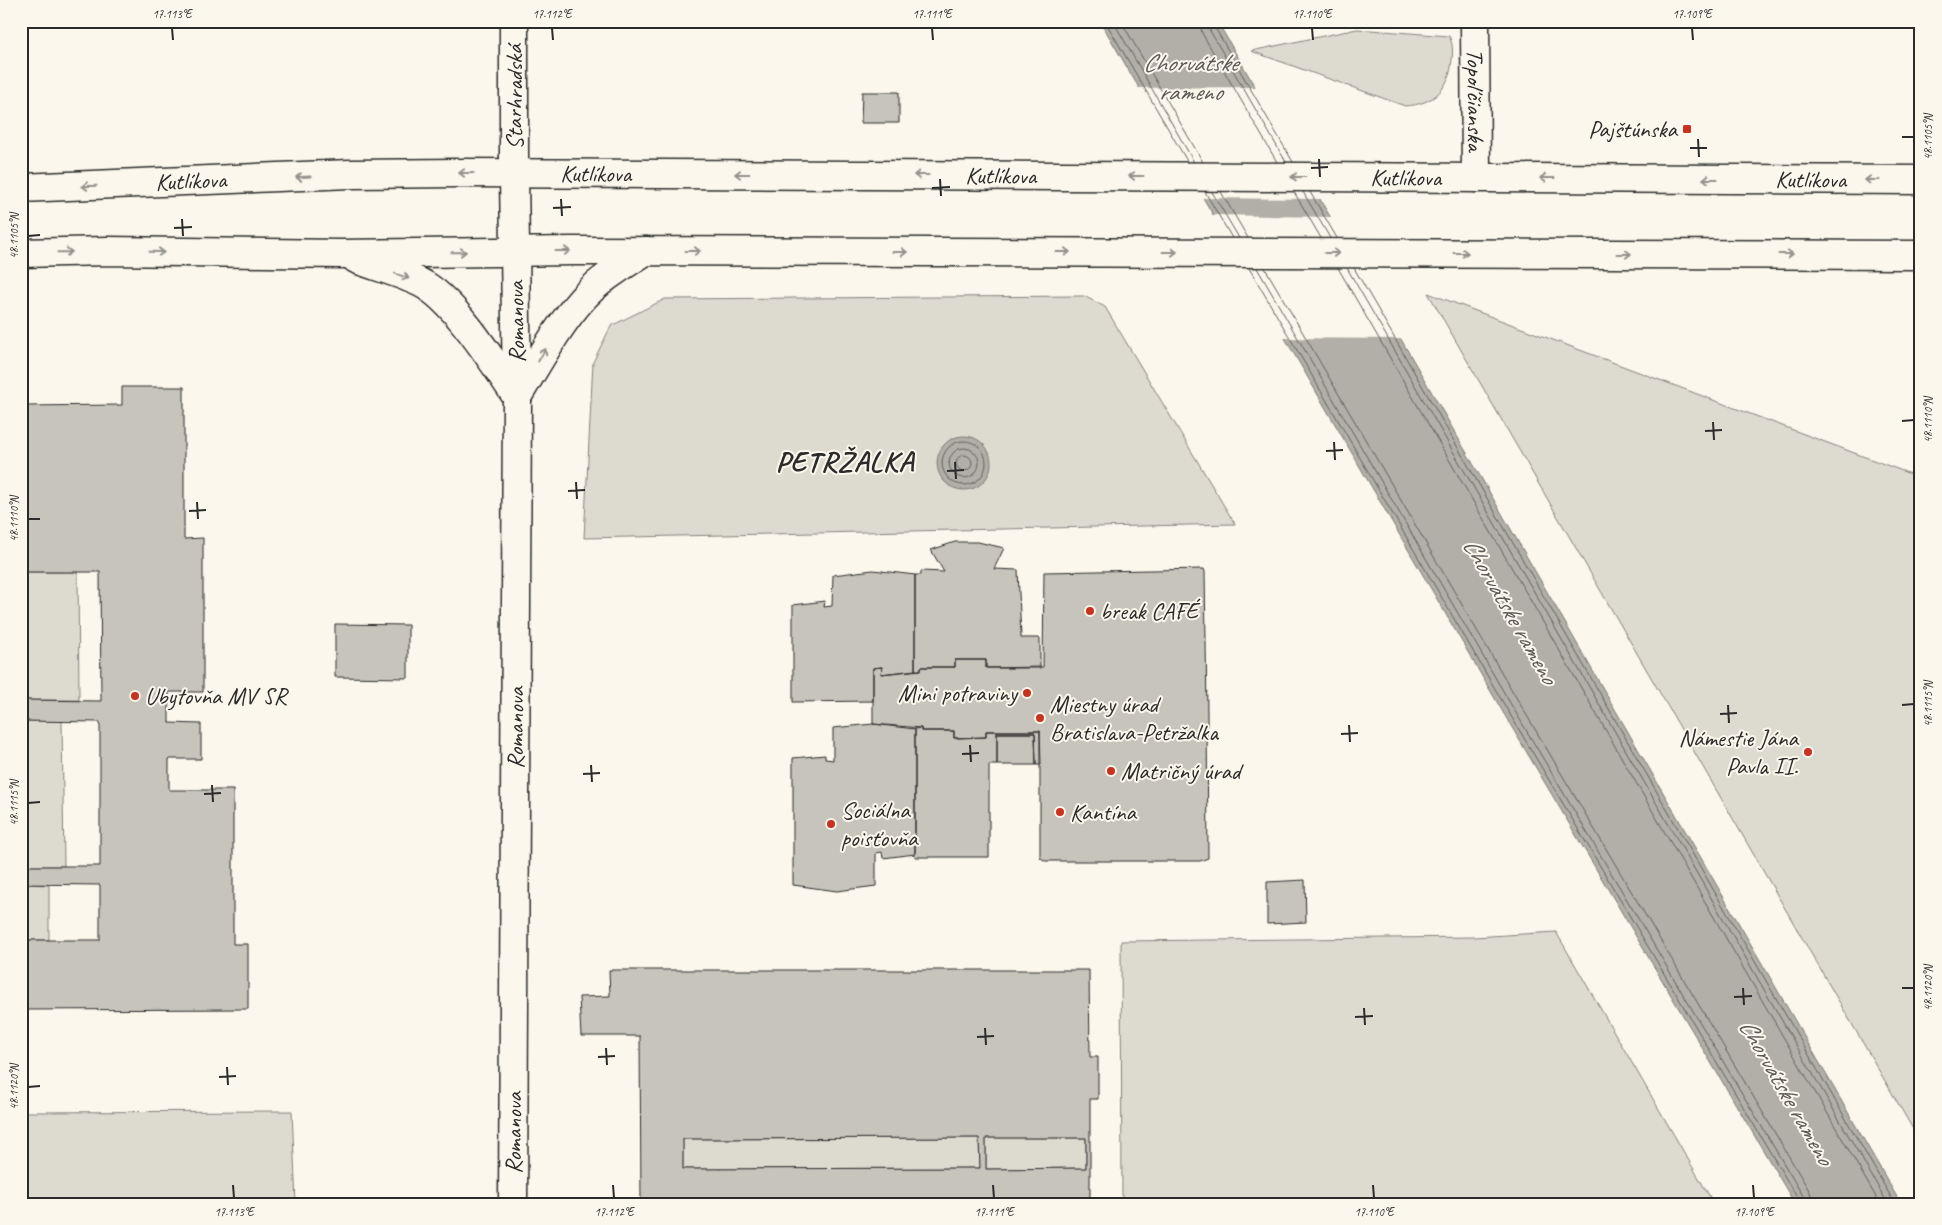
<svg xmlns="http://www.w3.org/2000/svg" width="1942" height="1225" viewBox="0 0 1942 1225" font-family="Caveat,sans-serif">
	<rect width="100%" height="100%" fill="#fbf7ec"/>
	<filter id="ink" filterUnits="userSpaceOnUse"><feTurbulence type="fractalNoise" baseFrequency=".02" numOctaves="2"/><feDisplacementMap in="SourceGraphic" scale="10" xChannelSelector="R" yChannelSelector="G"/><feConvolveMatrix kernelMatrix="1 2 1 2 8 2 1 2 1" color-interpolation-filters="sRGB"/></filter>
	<g filter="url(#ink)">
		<path fill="#dddad0" stroke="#84827e" d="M1357 29 1449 36C1453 44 1453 51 1452 59 1450 88 1435 104 1405 106L1251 51Z
			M1428 293 1921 478V1143Z
			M1084 296 1105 307 1235 524 584 538 593 362 611 326 665 299Z
			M21 572H78L79 700H21Z
			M21 721H62L64 866H21Z
			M21 884 49 885V940H21Z
			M1556 932 1714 1204H1122L1121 941 1474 937Z
			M292 1111 296 1204H21V1112Z
			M979 1138 980 1168 683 1169V1139Z
			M986 1138H1086V1168L986 1169Z"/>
		<path fill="#b1afa7" stroke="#7b7a75" d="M1100 21H1217L1901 1204H1795L1504 714Z
			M937 463a27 27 0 1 1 54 0a27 27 0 1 1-54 0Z"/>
		<path fill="#fbf7ec" d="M1258 87 1323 199 1200 198 1136 88Z
			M1210 215 1333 217 1404 339 1281 338Z"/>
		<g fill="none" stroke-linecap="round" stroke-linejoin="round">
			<path stroke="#61605d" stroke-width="1" d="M1105 21 1187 161
				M1113 21 1194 162
				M1121 21 1203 162
				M1199 21 1202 33 1277 162
				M1207 21 1209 29 1286 162
				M1213 21 1214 26 1293 162
				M1205 192 1232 238
				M1212 192 1239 238
				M1221 192 1248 238
				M1294 192 1321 238
				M1303 192 1330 238
				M1310 192 1337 238
				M1249 268 1508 711 1798 1199 1799 1204
				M1257 268 1513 708 1803 1196 1805 1204
				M1265 268 1520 704 1810 1192 1813 1204
				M1338 268 1880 1204
				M1347 268 1888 1204
				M1354 268 1895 1204
				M942 463a22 22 0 1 1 44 0a22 22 0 1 1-44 0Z
				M949 463a15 15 0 1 1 30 0a15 15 0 1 1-30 0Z
				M956 463a8 8 0 1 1 16 0a8 8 0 1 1-16 0Z"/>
		</g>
		<path fill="#c7c4bc" stroke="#2b2b2b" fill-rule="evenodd" d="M862 92H899V123H861Z
			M122 387H184V539L203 538V692H169V723L201 724V759H169V790H233V944H248V1009L21 1010V940H100V885L21 884V866H100V722L21 721V700L101 701 100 572H21V406L122 405Z
			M955 542H978L1004 548 994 569 1018 570 1021 638H1040V668H986V660H955V667H921V670H915V575H921V571L944 572 931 550Z
			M1204 569 1205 572 1207 713 1208 858 1200 861H1045L1040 857V731H986V737L954 738V731H921V728L873 724V668L882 667 881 674 921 670V667H955V660H986V668L1043 667 1044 572Z
			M873 570 915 575V670L881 674 882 667 873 668V701L793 702V605L825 601 824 607 832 606 833 575Z
			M335 624 408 625V678L335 677Z
			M873 724 915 729V854L883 858 882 852 876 853V886L837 891 793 885V758L825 755V759L833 760V728Z
			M921 728V731H954V738L986 737V731H1040L1041 765H1036L1035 733H997V765H989V857H915V729Z
			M997 733H1035L1036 765H997Z
			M1305 880 1306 922 1267 924V882Z
			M609 970H1089L1090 1057H1098V1099H1090V1204H641L640 1036H581L579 997 610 996ZM979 1138 980 1168 683 1169V1139ZM986 1138H1086V1168L986 1169Z"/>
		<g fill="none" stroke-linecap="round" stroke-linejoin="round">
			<defs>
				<g id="minor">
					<path d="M514 21V173"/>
					<path id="s1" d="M1475 21 1476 178"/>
				</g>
				<g id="tertiary">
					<path id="s2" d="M513 1204 517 397 514 173"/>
				</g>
				<g id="secondary">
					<path id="s3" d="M21 188 350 174 459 173 1921 180"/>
					<path d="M21 253 108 251 340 254 572 251 1921 255"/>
					<path d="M356 259C377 267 401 273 421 283 455 300 495 365 517 397 538 363 557 327 583 298 600 279 624 265 645 251"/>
				</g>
			</defs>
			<use href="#minor" stroke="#2b2b2b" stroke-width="31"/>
			<use href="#tertiary" stroke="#2b2b2b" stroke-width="31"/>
			<use href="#secondary" stroke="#2b2b2b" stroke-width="31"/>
			<use href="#minor" stroke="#fbf7ec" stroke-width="28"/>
			<use href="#tertiary" stroke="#fbf7ec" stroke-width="28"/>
			<use href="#secondary" stroke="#fbf7ec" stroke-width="28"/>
		</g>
		<defs><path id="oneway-shaft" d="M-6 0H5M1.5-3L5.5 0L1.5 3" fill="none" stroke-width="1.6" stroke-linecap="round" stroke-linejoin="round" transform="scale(1.25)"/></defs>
		<g stroke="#93918c">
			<use href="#oneway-shaft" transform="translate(466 173) rotate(-180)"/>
			<use href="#oneway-shaft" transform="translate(742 174) rotate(-180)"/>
			<use href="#oneway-shaft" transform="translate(921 175) rotate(-180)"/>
			<use href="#oneway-shaft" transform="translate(1136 176) rotate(-180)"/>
			<use href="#oneway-shaft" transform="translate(303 177) rotate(177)"/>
			<use href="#oneway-shaft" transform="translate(1298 177) rotate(-180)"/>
			<use href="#oneway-shaft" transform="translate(1547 178) rotate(-180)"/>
			<use href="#oneway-shaft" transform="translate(1710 179) rotate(-180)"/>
			<use href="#oneway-shaft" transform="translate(1872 180) rotate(-180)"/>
			<use href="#oneway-shaft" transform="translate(89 186) rotate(178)"/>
			<use href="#oneway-shaft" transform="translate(563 251)"/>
			<use href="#oneway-shaft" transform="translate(693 251)"/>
			<use href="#oneway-shaft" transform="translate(65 252) rotate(-1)"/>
			<use href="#oneway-shaft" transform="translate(157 252) rotate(1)"/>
			<use href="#oneway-shaft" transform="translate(459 252) rotate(-1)"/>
			<use href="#oneway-shaft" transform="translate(900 252)"/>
			<use href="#oneway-shaft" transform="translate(1063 252)"/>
			<use href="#oneway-shaft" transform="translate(1170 252)"/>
			<use href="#oneway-shaft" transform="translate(1332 253)"/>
			<use href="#oneway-shaft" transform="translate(1461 253)"/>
			<use href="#oneway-shaft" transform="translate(1624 254)"/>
			<use href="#oneway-shaft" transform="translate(1786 254)"/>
			<use href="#oneway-shaft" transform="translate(402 276) rotate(20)"/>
			<use href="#oneway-shaft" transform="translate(542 355) rotate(-59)"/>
		</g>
	</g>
	<path fill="none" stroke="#2b2b2b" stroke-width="2" d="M172 28 173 40M552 28 553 40M932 28 933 40M1312 28 1313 40M1692 28 1693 40M1902 137H1914M1698 139 1699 157M1690 148H1707M1319 159 1320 177M1311 168 1328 167M940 179 941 196M932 188 950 187M561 199 562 216M553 208 571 207M182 219 183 236M174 228 192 227M28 236 40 235M1902 421 1914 420M1713 422 1714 440M1705 431 1722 430M1334 442 1335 460M1326 451 1343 450M955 462 956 479M947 471 964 470M576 482 577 499M568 491 585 490M197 502 198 519M189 511 206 510M28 519H40M1728 705 1729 723M1902 705 1914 704M1720 714 1737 713M1349 725 1350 742M1341 734 1358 733M970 745 971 762M962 754 979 753M591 765 592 782M583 774 600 773M212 785 213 802M204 794 221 793M28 803 40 802M1743 988 1744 1005M1902 988H1914M1734 997 1752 996M1364 1008 1365 1025M1355 1017 1373 1016M985 1028 986 1045M977 1037 994 1036M606 1048 607 1065M598 1057 615 1056M227 1067 228 1085M219 1077 236 1076M28 1087 40 1086M233 1185 234 1198M613 1185 614 1198M993 1185 994 1198M1373 1185 1374 1198M1753 1185 1754 1198"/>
	<g fill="#c8321e" stroke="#fbf7ec" stroke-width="2">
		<rect x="1682" y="124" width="10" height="10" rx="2.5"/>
		<circle cx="1090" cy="611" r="5"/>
		<circle cx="1027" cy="693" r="5"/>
		<circle cx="135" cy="696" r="5"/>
		<circle cx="1040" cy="718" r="5"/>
		<circle cx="1808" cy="752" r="5"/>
		<circle cx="1111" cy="771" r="5"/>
		<circle cx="1060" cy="812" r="5"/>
		<circle cx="831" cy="824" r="5"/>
	</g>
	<g text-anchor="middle" stroke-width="4" stroke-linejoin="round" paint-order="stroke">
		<g font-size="24" fill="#2b2b2b" stroke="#fbf7ec">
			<text transform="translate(514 97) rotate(-90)" y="8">Starhradská</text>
			<text dy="8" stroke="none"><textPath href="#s1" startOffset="79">Topoľčianska</textPath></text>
			<text dy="8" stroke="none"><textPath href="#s3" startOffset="575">Kutlíkova</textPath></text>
			<text dy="8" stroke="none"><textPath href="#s3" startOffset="980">Kutlíkova</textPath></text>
			<text dy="8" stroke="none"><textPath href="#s3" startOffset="1385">Kutlíkova</textPath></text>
			<text dy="8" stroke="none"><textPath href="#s3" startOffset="1790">Kutlíkova</textPath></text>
			<text dy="8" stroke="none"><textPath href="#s3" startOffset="170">Kutlíkova</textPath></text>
			<text transform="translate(516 322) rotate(-91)" y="8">Romanova</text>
			<text dy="8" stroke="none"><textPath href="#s2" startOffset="476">Romanova</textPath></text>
			<text dy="8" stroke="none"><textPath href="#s2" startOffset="71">Romanova</textPath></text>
		</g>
		<g font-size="24" fill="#2b2b2b" stroke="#fbf7ec" text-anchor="start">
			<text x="1677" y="137" text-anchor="end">Pajštúnska</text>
			<text x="1100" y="619">break CAFÉ</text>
			<text x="1017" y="701" text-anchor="end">Mini potraviny</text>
			<text x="145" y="704">Ubytovňa MV SR</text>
			<text x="1050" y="712">Miestny úrad<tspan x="1050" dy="28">Bratislava-Petržalka</tspan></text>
			<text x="1798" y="746" text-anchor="end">Námestie Jána<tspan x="1798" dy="28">Pavla II.</tspan></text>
			<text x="1121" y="779">Matričný úrad</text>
			<text x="841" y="818">Sociálna<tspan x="841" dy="28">poisťovňa</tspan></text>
			<text x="1070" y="820">Kantína</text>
		</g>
		<g font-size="25" font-style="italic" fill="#5a5956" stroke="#fbf7ec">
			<text x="1190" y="71">Chorvátske<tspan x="1190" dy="29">rameno</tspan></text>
			<text transform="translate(1511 610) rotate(60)" y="9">Chorvátske rameno</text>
			<text transform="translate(1787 1091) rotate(60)" y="9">Chorvátske rameno</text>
		</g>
		<g font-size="29" font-weight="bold" letter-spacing="1" fill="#2b2b2b" stroke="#fbf7ec">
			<text x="845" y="471">PETRŽALKA</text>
		</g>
	</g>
	<rect width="1942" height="1225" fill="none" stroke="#fbf7ec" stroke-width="55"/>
	<rect x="28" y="28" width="1886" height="1170" fill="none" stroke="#2b2b2b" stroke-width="2"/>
	<g font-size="12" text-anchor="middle" fill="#2b2b2b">
		<text x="172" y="18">17.113°E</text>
		<text x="552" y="18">17.112°E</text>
		<text x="932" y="18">17.111°E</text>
		<text x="1312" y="18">17.110°E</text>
		<text x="1692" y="18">17.109°E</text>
		<text transform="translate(1928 137) rotate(-90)" y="4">48.1105°N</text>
		<text transform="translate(14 236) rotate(-90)" y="4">48.1105°N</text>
		<text transform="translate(1928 420) rotate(-90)" y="4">48.1110°N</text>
		<text transform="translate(14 519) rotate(-90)" y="4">48.1110°N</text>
		<text transform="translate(1928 704) rotate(-90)" y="4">48.1115°N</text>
		<text transform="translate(14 803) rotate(-90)" y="4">48.1115°N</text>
		<text transform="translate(1928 988) rotate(-90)" y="4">48.1120°N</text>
		<text transform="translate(14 1087) rotate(-90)" y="4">48.1120°N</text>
		<text x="234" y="1216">17.113°E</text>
		<text x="614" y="1216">17.112°E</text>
		<text x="994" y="1216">17.111°E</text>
		<text x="1374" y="1216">17.110°E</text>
		<text x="1754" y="1216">17.109°E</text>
	</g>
</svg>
